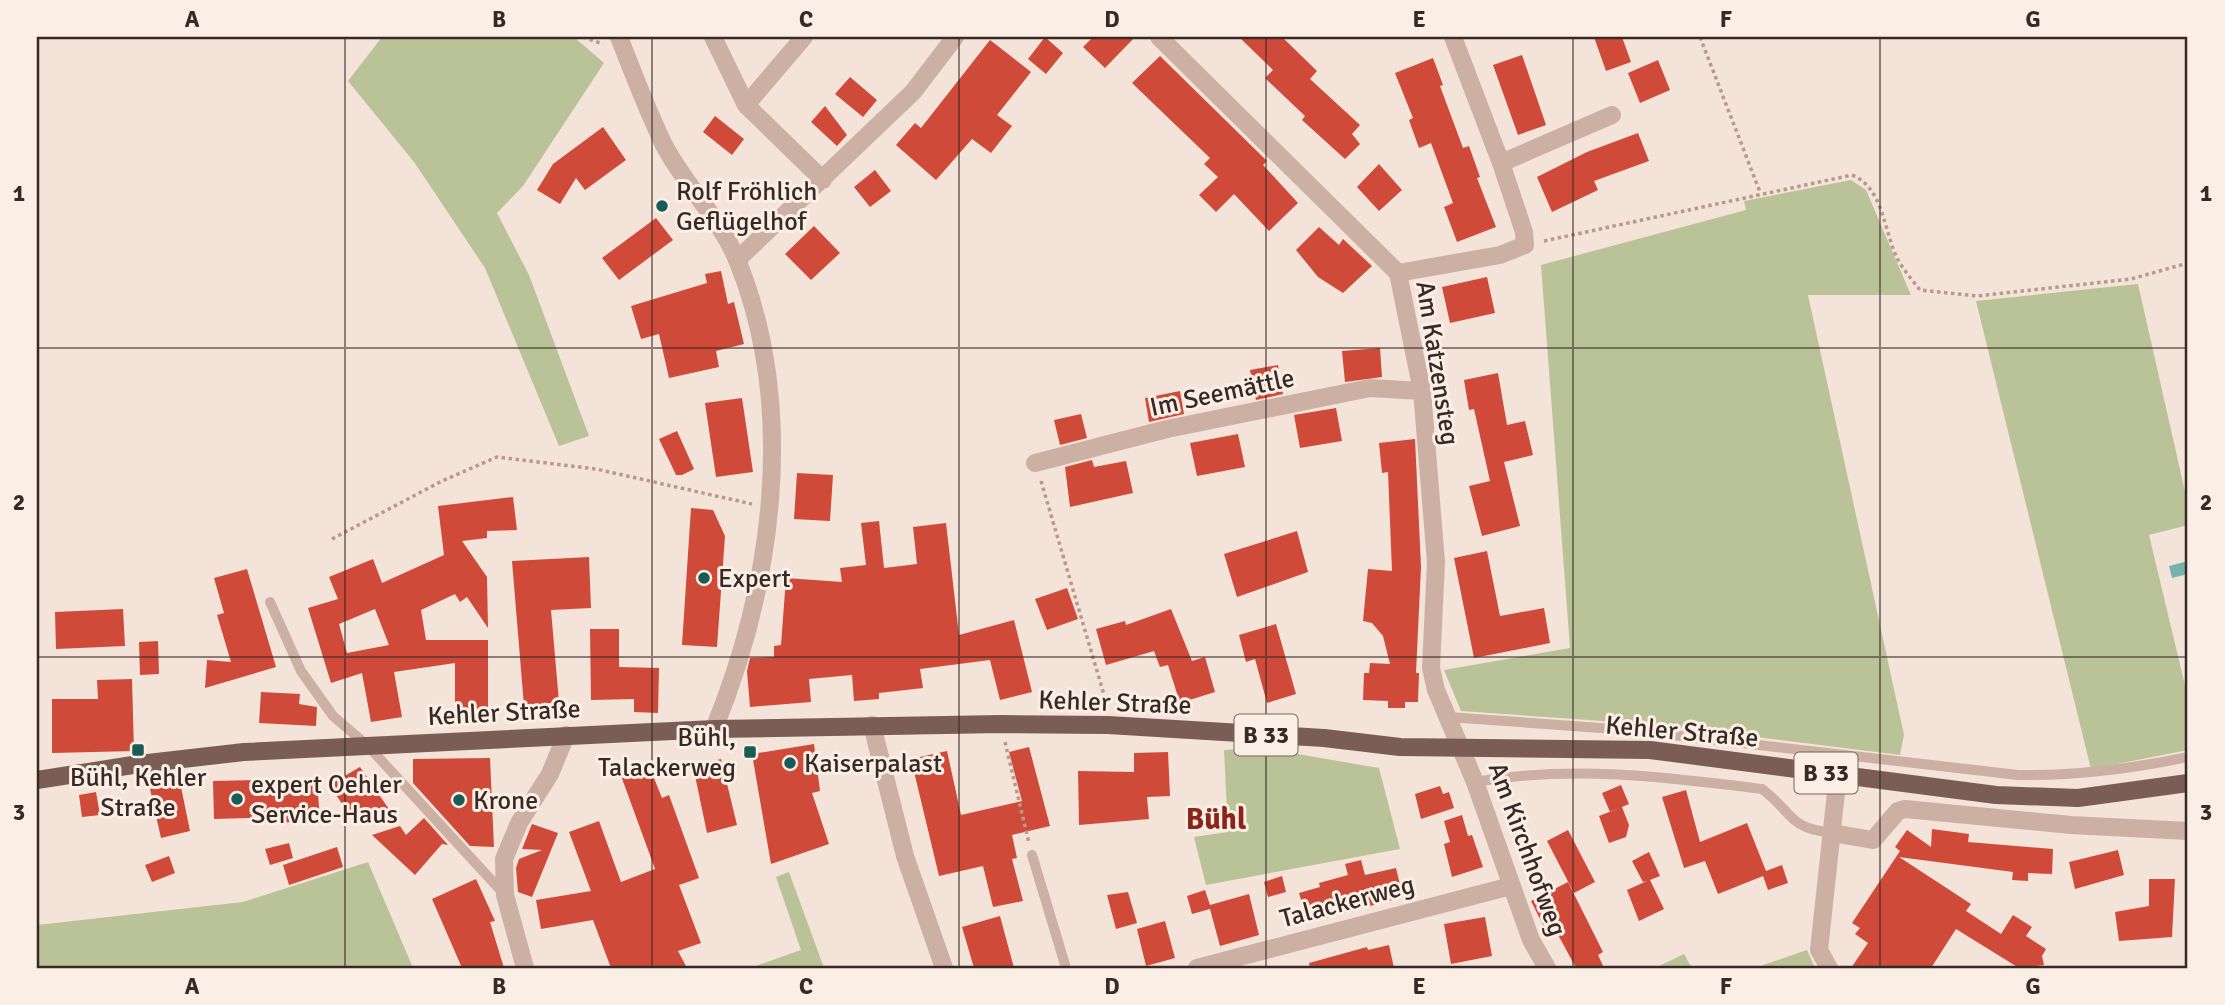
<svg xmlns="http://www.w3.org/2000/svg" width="2225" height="1005" viewBox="0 0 2225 1005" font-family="Signika,sans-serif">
	<rect width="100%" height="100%" fill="#f3e3d8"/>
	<path fill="#bac397" d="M382 37H574L604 63 523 186 497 213 529 275 589 436 559 446 485 268 414 162 348 81Z
		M1851 180 1866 190 1911 295H1808L1904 735 1900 755 1659 725 1461 711 1444 670 1570 648 1541 265 1746 210 1744 201Z
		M2138 284 2188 505V525L2149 535 2188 698V750L2091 769 1976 301Z
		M1262 748 1379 768 1400 849 1206 885 1194 837 1228 832 1224 750Z
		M368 862 413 968H37V925L243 902Z
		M789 872 824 968H750L801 950 776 877Z
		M1807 950 1815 968H1755Z
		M1684 954 1692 968H1655Z"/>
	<path fill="#75b3ad" d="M2188 561V574L2172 578 2169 566Z"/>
	<path fill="#d04a39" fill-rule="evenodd" d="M1045 37 1063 53 1046 74 1028 59Z
		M1093 37H1135L1105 68 1083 47Z
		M1239 37H1282L1317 71 1310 79 1360 125 1352 134 1360 144 1345 159 1302 120 1305 116 1265 78 1273 70Z
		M1594 37H1622L1631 62 1606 71Z
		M990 40 1031 72 997 115 1012 126 991 153 972 139 936 180 896 145 915 123 921 128Z
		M1522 55 1546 125 1518 135 1493 65Z
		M1160 56 1267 161 1263 165 1298 203 1269 231 1234 194 1216 212 1199 195 1218 177 1204 164 1210 158 1132 83Z
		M1433 58 1443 85 1440 86 1463 148 1469 146 1480 177 1477 178 1496 227 1457 242 1444 207 1453 203 1431 143 1419 148 1409 120 1413 118 1395 73Z
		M1658 60 1670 90 1640 103 1628 73Z
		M850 77 877 100 863 117 835 94Z
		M825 106 847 135 837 146 811 122Z
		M715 116 744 139 732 155 703 132Z
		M603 127 626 160 585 190 576 178 560 204 537 190 553 164Z
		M1638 133 1649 161 1594 181 1598 190 1552 212 1537 177 1587 152Z
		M1379 164 1402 190 1379 211 1357 187Z
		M875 170 891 191 870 207 854 187Z
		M656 218 673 240 619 280 602 258Z
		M814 226 840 253 811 280 785 254Z
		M1319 227 1339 245 1343 239 1372 266 1343 293 1318 277 1296 250Z
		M721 271 728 304 734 302 744 344 716 351 719 367 669 378 659 334 641 339 631 306 707 283 705 274Z
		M1487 277 1495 313 1450 323 1442 287Z
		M1380 348 1382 377 1345 382 1342 351Z
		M1278 365 1283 394 1256 400 1250 370Z
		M1498 373 1507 425 1525 421 1533 455 1504 462 1520 526 1482 536 1469 486 1490 481 1474 409 1469 410 1464 380Z
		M1180 391 1184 414 1149 422 1145 398Z
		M742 398 753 472 716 477 705 403Z
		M1336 408 1342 441 1300 448 1294 415Z
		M1081 414 1087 438 1060 445 1054 420Z
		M677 431 694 469 682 475H676L659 439Z
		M1238 434 1245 467 1197 476 1190 443Z
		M1415 439 1421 567 1416 673H1419L1418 702H1405V708H1388V701L1363 700 1364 673H1369L1370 663 1390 664 1383 636 1372 623 1363 621 1368 569 1392 571 1388 472 1382 473 1379 443Z
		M1092 460 1094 467 1126 461 1133 493 1070 507 1065 467Z
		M797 473 833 475 830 521 794 519Z
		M513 497 517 530 487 531V538L462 541 487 577 488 628 467 597 460 602 455 594 421 610 426 640H488V719H455V663L394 672 402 717 371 722 362 673 331 683 308 608 338 599 329 577 373 559 382 583 444 555 438 506ZM375 609 389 645 347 653 339 624Z
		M691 508 713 510 725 536 717 647 682 645Z
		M879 521 884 568 917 564 913 527 946 523 959 635 1014 620 1032 692 1000 700 990 660 920 669 923 688 879 693V699L854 701 852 675 809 679 811 702 750 707 747 671 750 658 774 657V646L781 645 786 578 842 582 840 568 866 565 861 523Z
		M1297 531 1308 572 1237 597 1224 554Z
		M1487 551 1500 616 1544 608 1550 643 1474 658 1454 558Z
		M589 557 591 608 551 610 559 702 524 706 512 561Z
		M247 569 276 667 205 688 207 660 231 662 217 615 224 613 214 578Z
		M1067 588 1078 619 1047 630 1035 599Z
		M123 609 125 646 56 649 55 612Z
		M1171 609 1192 661 1205 657 1215 692 1180 703 1168 665 1160 667 1154 651 1106 665 1096 629 1125 621 1126 625Z
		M1276 624 1296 694 1267 703 1255 659 1246 662 1239 635Z
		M590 629H619V667L659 668 658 713 634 712V699L591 700Z
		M158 641 159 674 140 675 139 642Z
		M132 679 134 751 52 753V699H98L97 680Z
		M261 692 300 694 299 704 317 707 316 726 259 723Z
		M814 744 820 791 812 793 829 844 771 864 752 754Z
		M1029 747 1050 826 1012 835 1017 858 1012 859 1023 901 993 907 983 866 939 876 911 759 947 751 961 815 1022 801 1009 752Z
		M1168 752 1170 796 1147 797 1149 819 1079 825 1078 771 1134 772V753Z
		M490 758 494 847 470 846 413 783V759Z
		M721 759 737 825 707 833 693 766Z
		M648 763 662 798 669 795 699 878 679 885 701 943 678 951 687 968H611L593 920 541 929 536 900 591 891 569 832 599 821 621 882 655 869 620 773Z
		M360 767 393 815 352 818 329 785Z
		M259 780V785L317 781 320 820 277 823V817L214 819 213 781Z
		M180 782 190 831 161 838 150 789Z
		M1621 785 1629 804 1610 812 1602 793Z
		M1440 786 1443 794 1449 792 1454 808 1421 819 1415 794Z
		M1686 790 1700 842 1747 823 1766 871 1782 865 1788 883 1768 890 1763 876 1718 894 1705 861 1684 868 1662 797Z
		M96 792 100 815 82 817 79 795Z
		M1622 807 1629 825 1626 837 1609 843 1599 816Z
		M1462 815 1468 836 1472 835 1483 867 1452 877 1444 844 1450 842 1444 821Z
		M424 818 448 845 442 844 415 875 372 835 400 826 406 835Z
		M532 824 558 833 532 897 518 892 516 868 519 859 542 850 522 849Z
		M1932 829 1969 834 1968 842 2053 849 2052 874 2028 873V881L2012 880 2013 872 1899 857 1971 904 1966 911 2001 934 2013 915 2032 927 2026 936 2046 949 2042 956 2044 965 2019 968 1956 929 1931 968H1851L1868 943 1855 934 1860 928 1852 923 1900 851 1895 847 1907 830 1931 847Z
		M1568 830 1595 882 1574 893 1547 841Z
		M289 843 293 858 270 865 265 849Z
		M337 847 343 867 289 885 283 865Z
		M2118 850 2124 875 2075 889 2069 862Z
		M1649 852 1660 876 1650 880 1664 909 1639 921 1627 890 1647 881 1643 882 1632 861Z
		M169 856 175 873 152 882 145 865Z
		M1361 860 1365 875 1396 868 1403 897 1308 923 1299 893 1320 887 1319 883 1348 875 1345 864Z
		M1282 876 1286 892 1268 897 1264 882Z
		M476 879 495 921 490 922 504 968H462L432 899Z
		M2149 879H2175L2172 937 2119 941 2115 912 2149 906Z
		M1568 882 1603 952 1598 955 1604 968H1576L1556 931 1548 935 1531 901Z
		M1205 890 1210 905 1249 894 1259 935 1220 946 1210 909 1192 914 1187 896Z
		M1128 892 1137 923 1116 929 1107 895Z
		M1000 916 1014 968H974L962 927Z
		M1485 917 1492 956 1451 964 1444 924Z
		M1165 921 1175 958 1146 966 1137 929Z
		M1389 945 1394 968H1310L1309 963 1367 947 1368 950Z"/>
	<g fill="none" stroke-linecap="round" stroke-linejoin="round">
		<path stroke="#b89a8d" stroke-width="3.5" stroke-dasharray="3.5 3.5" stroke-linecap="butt" d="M583 37 603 44
			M1700 37 1760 192
			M1544 241 1852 175C1883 187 1884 231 1897 258 1903 269 1912 280 1920 290L1977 296 2131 279 2188 263
			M1041 481 1107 705
			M332 539 442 481 497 457 596 469 752 504
			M1005 742 1029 843"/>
		<path stroke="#ccb0a3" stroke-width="10" d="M270 602 301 671 333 716 368 746 505 895
			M1448 717 1629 730 2018 775C2077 776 2131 769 2188 757
			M1475 782C1571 765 1666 777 1762 789 1794 813 1786 827 1832 833
			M1032 855 1066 968"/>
		<path stroke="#ccb0a3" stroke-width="18" d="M713 37 746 105 823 180
			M1159 37 1398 273 1422 391 1436 562 1431 668 1436 690 1475 782 1531 940 1547 968
			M746 105 804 37
			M1501 163 1612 115
			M737 260 913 92 955 37
			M1398 273 1500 255 1525 245 1524 232 1501 163 1453 37
			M1035 463 1167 429 1370 388 1422 391
			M872 725 905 856 944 968
			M1832 833 1873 840 1898 811 1905 809 2071 825 2188 831
			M1197 968 1511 886
			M1829 968 1819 950 1838 774"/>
		<path stroke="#ccb0a3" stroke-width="18" d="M619 37C633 73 647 110 664 145 684 184 722 221 738 262 797 410 773 584 714 729
			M525 968 505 895 504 859 519 823 550 774 566 735"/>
		<path stroke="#7a5d55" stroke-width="18" d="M37 780 139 764 244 752 714 729 1001 724 1108 725 1324 738 1400 747 1650 750 1996 795 2078 798 2188 783"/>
	</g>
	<path fill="none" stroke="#372926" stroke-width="2" stroke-opacity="0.55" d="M345 37V968M652 37V968M959 37V968M1266 37V968M1573 37V968M1880 37V968M37 348H2188M37 657H2188"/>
	<g fill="#185b57" stroke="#fbeee5" stroke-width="2.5">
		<circle cx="662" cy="206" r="7"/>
		<circle cx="704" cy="578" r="7"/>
		<rect x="131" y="743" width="14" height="14" rx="3.5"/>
		<rect x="743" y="745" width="14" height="14" rx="3.5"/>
		<circle cx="790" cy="763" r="7"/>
		<circle cx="237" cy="799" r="7"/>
		<circle cx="459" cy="800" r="7"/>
	</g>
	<g text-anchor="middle" stroke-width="6" stroke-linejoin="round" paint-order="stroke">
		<g fill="#fbeee5" stroke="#72645f" stroke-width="2">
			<rect x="1234.5" y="714.5" width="63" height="41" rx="5"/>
			<rect x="1794.5" y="752.5" width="63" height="41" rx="5"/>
		</g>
		<g font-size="24" font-weight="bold" fill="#372926">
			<text x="1266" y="743">B 33</text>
			<text x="1826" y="781">B 33</text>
		</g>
		<g font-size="26" fill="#372926" stroke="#fbeee5" text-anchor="start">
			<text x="676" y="200">Rolf Fröhlich<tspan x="676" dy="30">Geflügelhof</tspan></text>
			<text x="718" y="587">Expert</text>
			<text x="736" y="746" text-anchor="end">Bühl,<tspan x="736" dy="30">Talackerweg</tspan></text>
			<text x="804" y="772">Kaiserpalast</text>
			<text x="138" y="786" text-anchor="middle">Bühl, Kehler<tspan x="138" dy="30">Straße</tspan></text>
			<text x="251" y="793">expert Oehler<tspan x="251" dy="30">Service-Haus</tspan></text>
			<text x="473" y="809">Krone</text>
		</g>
		<g font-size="26" fill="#372926" stroke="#fbeee5">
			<text transform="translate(1438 363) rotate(81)" y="9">Am Katzensteg</text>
			<text transform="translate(1222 392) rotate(-12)" y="9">Im Seemättle</text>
			<text transform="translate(1115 702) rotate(2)" y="9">Kehler Straße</text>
			<text transform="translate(504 712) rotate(-3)" y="9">Kehler Straße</text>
			<text transform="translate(1682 731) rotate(5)" y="9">Kehler Straße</text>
			<text transform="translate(1528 849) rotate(70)" y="9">Am Kirchhofweg</text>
			<text transform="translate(1347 901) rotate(-15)" y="9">Talackerweg</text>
		</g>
		<g font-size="30" font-weight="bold" fill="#8c2518" stroke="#fbeee5">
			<text x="1216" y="829">Bühl</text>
		</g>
	</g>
	<rect width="2225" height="1005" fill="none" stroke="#fbeee5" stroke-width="77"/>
	<rect x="38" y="38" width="2148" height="929" fill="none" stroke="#372926" stroke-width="2.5"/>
	<g font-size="23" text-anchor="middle" font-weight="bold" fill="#372926">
		<text x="192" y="27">A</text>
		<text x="499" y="27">B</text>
		<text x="806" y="27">C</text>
		<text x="1112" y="27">D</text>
		<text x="1419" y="27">E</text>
		<text x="1726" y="27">F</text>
		<text x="2033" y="27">G</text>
		<text x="19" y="201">1</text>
		<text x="2206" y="201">1</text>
		<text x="19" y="510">2</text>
		<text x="2206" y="510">2</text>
		<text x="19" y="820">3</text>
		<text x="2206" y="820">3</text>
		<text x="192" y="994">A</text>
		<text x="499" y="994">B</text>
		<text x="806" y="994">C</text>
		<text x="1112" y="994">D</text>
		<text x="1419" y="994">E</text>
		<text x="1726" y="994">F</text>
		<text x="2033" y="994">G</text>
	</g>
</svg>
